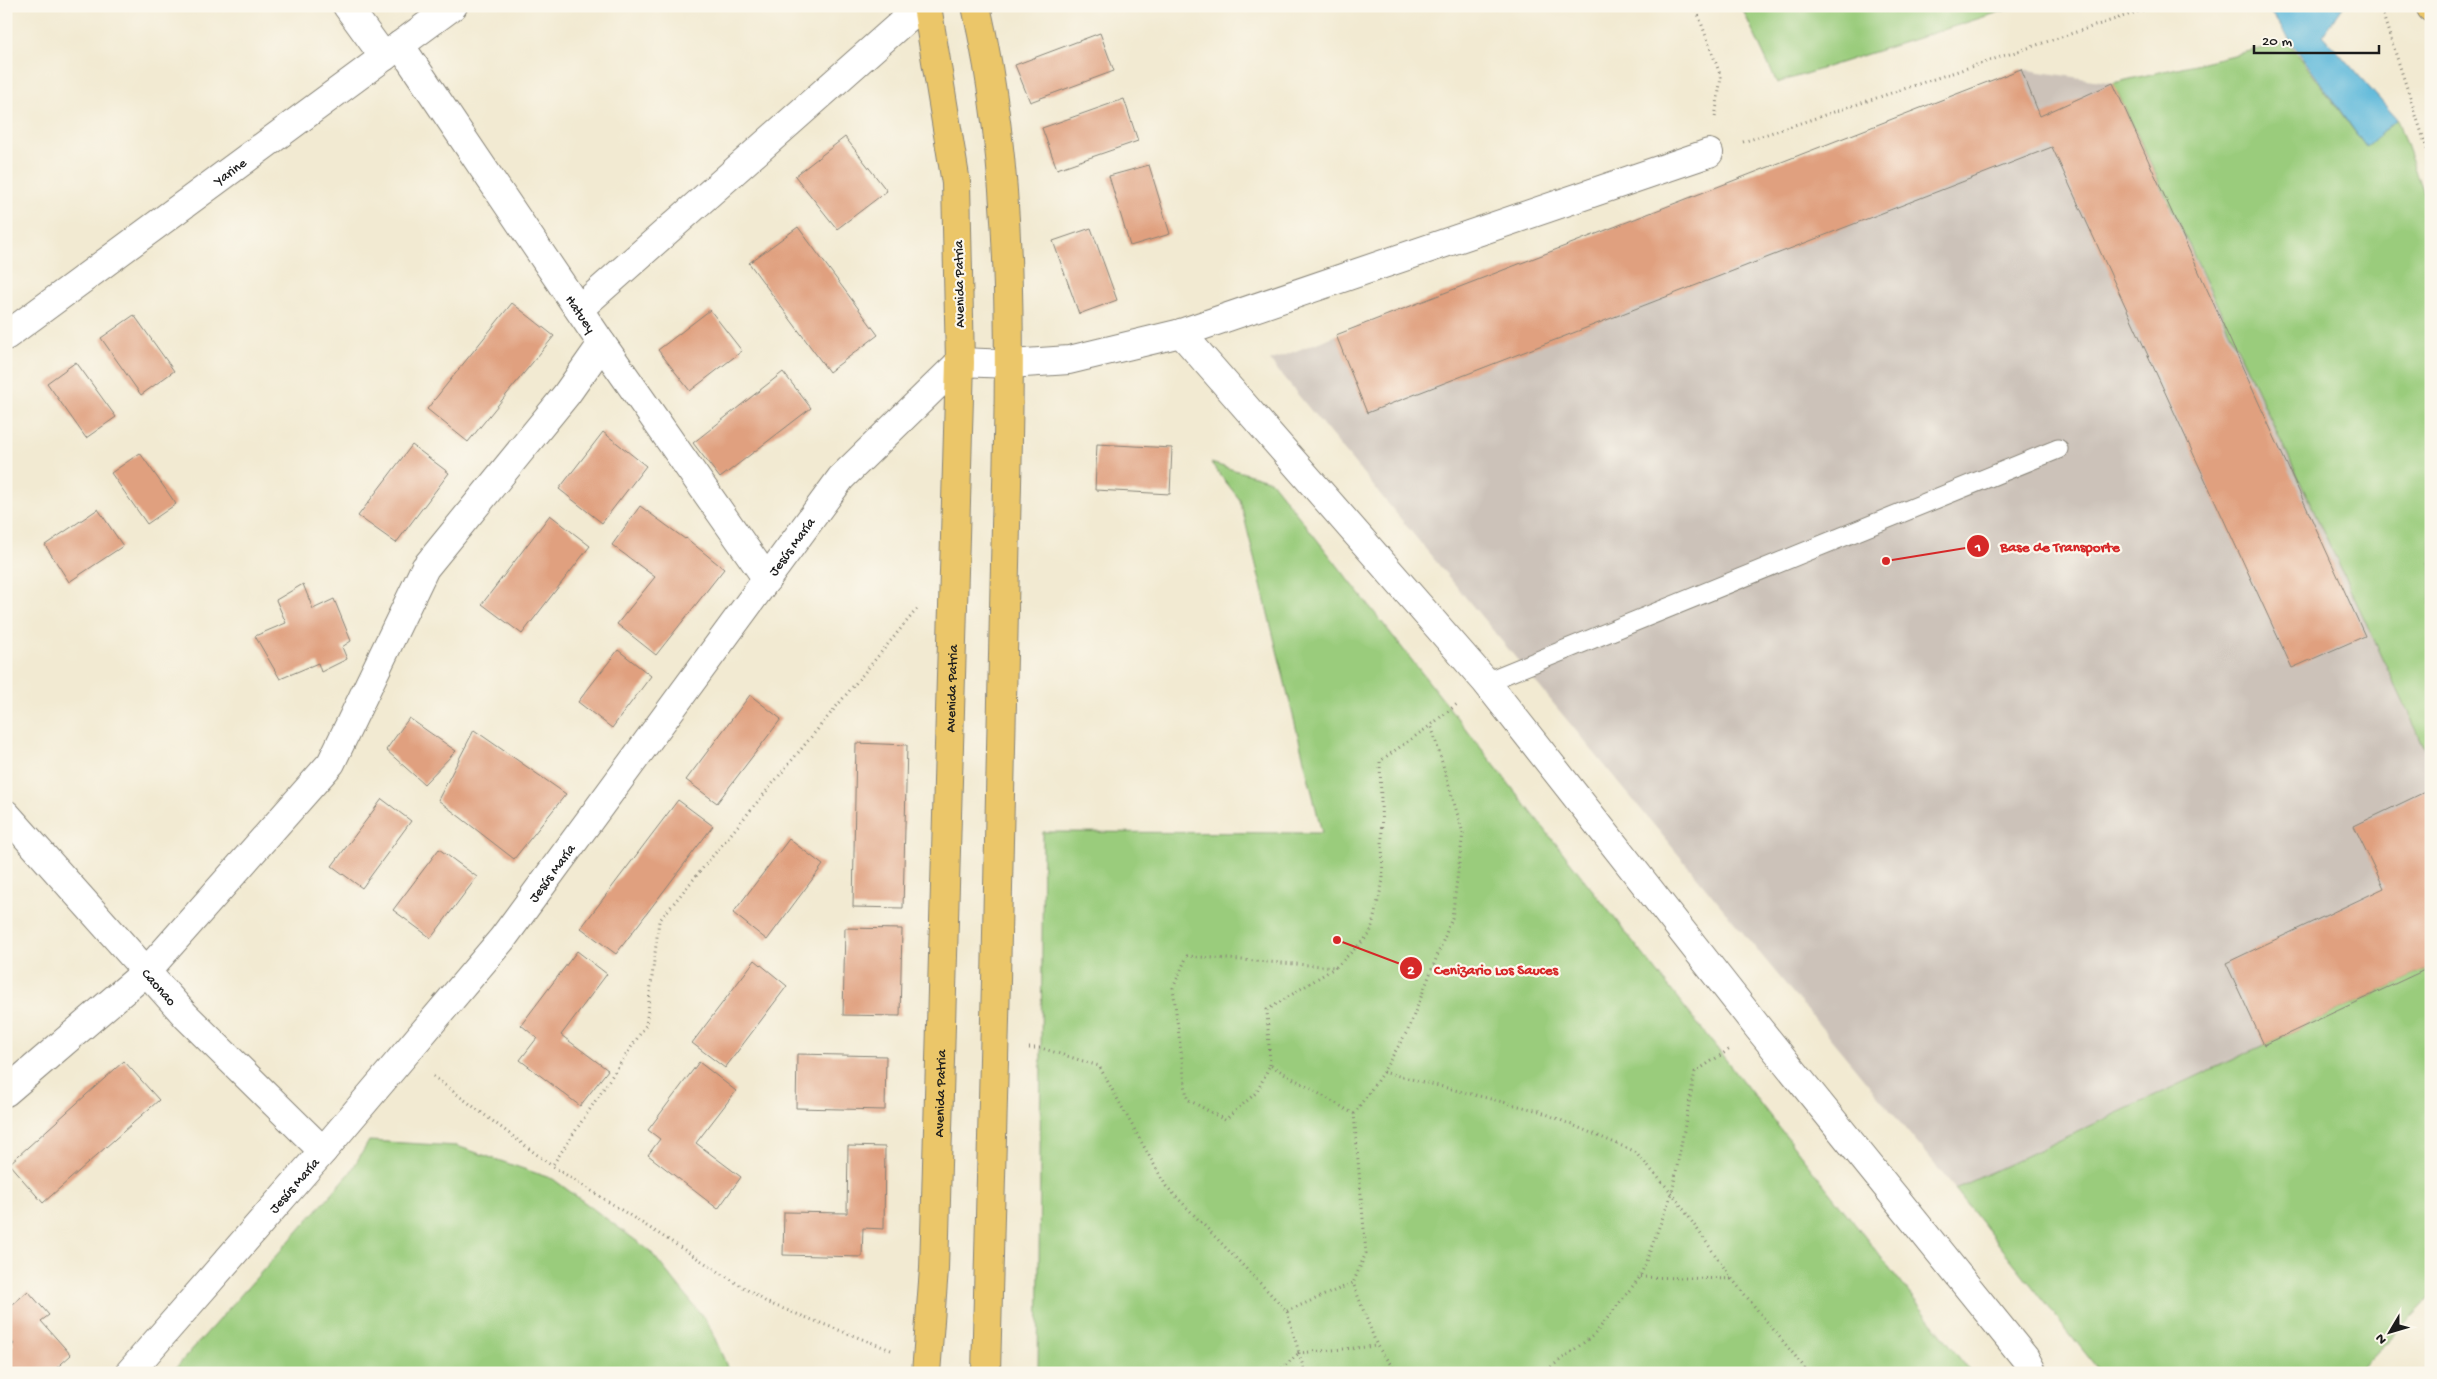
<svg xmlns="http://www.w3.org/2000/svg" width="2437" height="1379" viewBox="0 0 2437 1379" font-family="'Gochi Hand',sans-serif">
	<rect width="100%" height="100%" fill="#fbf7ec"/>
	<filter id="ink" filterUnits="userSpaceOnUse"><feTurbulence type="fractalNoise" baseFrequency=".02" numOctaves="2"/><feDisplacementMap in="SourceGraphic" scale="10" xChannelSelector="R" yChannelSelector="G"/><feConvolveMatrix kernelMatrix="1 2 1 2 8 2 1 2 1" color-interpolation-filters="sRGB"/></filter>
	<filter id="wash" filterUnits="userSpaceOnUse"><feTurbulence type="fractalNoise" baseFrequency=".0096" numOctaves="4" result="noise"/><feDisplacementMap in="SourceGraphic" scale="20" xChannelSelector="R" yChannelSelector="G"/><feGaussianBlur stdDeviation="1.12" result="paint"/><feColorMatrix in="noise" values="0 0 0 0 0 0 0 0 0 0 0 0 0 0 0 0 0 1.4 0 .05"/><feComposite in="paint" operator="in"/></filter>
	<g filter="url(#wash)">
		<rect width="100%" height="100%" fill="#f2ead2"/>
		<path fill="#ccc2b9" d="M2021 69 2113 83 2431 761V967L1955 1189 1270 361Z"/>
		<path fill="#9acc7c" stroke="#5b744c" d="M1741 6H2018L1777 83Z
			M2289 42 2366 147 2397 119 2431 215V761L2113 83Z
			M1211 463 1271 481 1972 1373H1038L1043 832 1322 833 1240 500Z
			M2431 967V1296L2357 1373H2101L1955 1189Z
			M369 1141 457 1146 553 1179 650 1251 708 1323 730 1373H171L350 1173Z"/>
		<path fill="#5cb8da" stroke="#3c6a7b" d="M2266 6H2343L2323 35 2397 119 2366 147Z"/>
		<g id="blocks">
			<path fill="#e0a07f" d="M1100 33 1114 71 1030 102 1015 65Z
				M2021 69 2040 116 2113 83 2365 636 2292 668 2052 147 1367 413 1336 335Z
				M1124 99 1138 141 1057 169 1042 128Z
				M845 137 887 191 837 229 795 176Z
				M1149 165 1170 234 1130 246 1109 176Z
				M798 227 878 335 829 372 749 263Z
				M1091 228 1117 300 1079 314 1053 241Z
				M512 303 554 336 468 442 427 409Z
				M710 310 742 351 690 391 658 350Z
				M134 315 174 371 141 395 101 338Z
				M76 362 116 417 86 438 47 383Z
				M783 372 811 408 720 478 693 443Z
				M603 432 646 466 602 523 559 489Z
				M1097 444 1172 448 1170 494 1095 490Z
				M412 445 449 473 396 543 358 516Z
				M140 453 176 504 147 524 111 473Z
				M640 506 685 539 686 538 724 569 656 655 617 624 655 577 612 545Z
				M98 509 123 546 69 582 45 545Z
				M550 515 590 546 522 634 482 604Z
				M303 584 313 609 334 599 351 641 342 647 347 659 321 672 318 663 280 679 255 636 286 623 276 600Z
				M618 650 651 676 612 728 578 702Z
				M750 695 781 719 717 803 686 780Z
				M409 718 456 751 424 784 386 750Z
				M474 730 566 794 514 859 438 800Z
				M856 743 907 745 903 908 853 907Z
				M2431 789V967L2264 1045 2226 963 2384 888 2354 826Z
				M382 799 411 821 362 888 332 866Z
				M678 800 713 826 616 954 581 928Z
				M789 839 823 865 767 940 733 913Z
				M439 849 477 877 431 938 393 910Z
				M845 928 902 929 900 1016 843 1015Z
				M577 951 607 974 561 1035 608 1070 580 1106 520 1060 537 1038 521 1025Z
				M755 960 787 986 725 1068 692 1043Z
				M797 1054 886 1056 885 1110 796 1108Z
				M124 1061 159 1100 43 1203 9 1164Z
				M699 1062 736 1091 696 1143 741 1177 718 1209 648 1155 660 1139 648 1130Z
				M848 1146 885 1147 884 1229 863 1228 862 1257 783 1255 784 1212 847 1213Z
				M28 1291 49 1315 41 1321 71 1355 51 1373H6V1351L14 1344 6 1335V1310Z"/>
		</g>
	</g>
	<g filter="url(#ink)">
		<use href="#blocks" fill-opacity="0" stroke="#878377" stroke-width="1"/>
		<g fill="none" stroke-linecap="round" stroke-linejoin="round">
			<defs>
				<path id="lane" d="M1486 682 2058 449"/>
				<g id="street">
					<path d="M347 6 384 57"/>
					<path id="s1" d="M400 45 602 344 767 579"/>
					<path d="M579 309 921 6"/>
					<path d="M1181 333 1486 682 1759 1029 2025 1358 2033 1373"/>
					<path id="s2" d="M6 336 453 6"/>
					<path id="s3" d="M6 814 186 1016 323 1151"/>
					<path d="M6 1092 147 971 331 763 425 568 566 395 602 344"/>
					<path id="s4" d="M129 1373 323 1151 503 938 841 478 960 362 1009 364 1069 360 1181 333 1709 153"/>
				</g>
				<g id="primary">
					<path d="M976 6C1021 203 1008 409 1004 609 999 864 993 1118 986 1373"/>
					<path d="M2430 6 2431 8"/>
					<path id="s5" d="M926 1373 934 1269 960 362 956 183 927 6"/>
				</g>
			</defs>
			<use href="#lane" stroke="#878377" stroke-width="21"/>
			<use href="#street" stroke="#878377" stroke-width="30"/>
			<use href="#primary" stroke="#878377" stroke-width="30"/>
			<path stroke="#878377" stroke-width="3" stroke-dasharray="1 4" stroke-linecap="butt" d="M1695 6 1721 77 1715 118
				M2380 6 2431 161
				M1743 142 2155 6
				M1336 967 1370 934 1383 880 1380 761 1431 725
				M1029 1048H1041L1099 1066 1166 1186 1287 1311 1299 1353 1277 1373
				M1270 1065 1267 1010 1336 967 1187 956 1173 988 1187 1099 1225 1120 1257 1092 1270 1065 1354 1114 1366 1253 1353 1283
				M1383 1072 1539 1111 1634 1151 1672 1193 1732 1279 1809 1373
				M433 1076 552 1166
				M1354 1114 1383 1072 1408 1030 1452 918 1463 833 1431 725 1457 704
				M1640 1277 1732 1279
				M1287 1311 1353 1283 1377 1346
				M891 1350 768 1303 552 1166 646 1025 659 921 917 609
				M1305 1373 1299 1353 1377 1346 1397 1373
				M1543 1373 1594 1335 1640 1277 1672 1193 1695 1072 1730 1049"/>
			<use href="#lane" stroke="#fff" stroke-width="19"/>
			<use href="#street" stroke="#fff" stroke-width="28"/>
			<use href="#primary" stroke="#ebc669" stroke-width="28"/>
		</g>
	</g>
	<g text-anchor="middle" stroke-width="4.5" stroke-linejoin="round" paint-order="stroke">
		<g font-size="14" fill="#1c1c1c" stroke="#fbf7ec">
			<text dy="5" stroke="none"><textPath href="#s2" startOffset="278">Yarine</textPath></text>
			<text transform="translate(958 284) rotate(-91)" y="5">Avenida Patria</text>
			<text dy="5" stroke="none"><textPath href="#s1" startOffset="324">Hatuey</textPath></text>
			<text dy="5" stroke="none"><textPath href="#s4" startOffset="1060">Jesús María</textPath></text>
			<text dy="5" stroke="none"><textPath href="#s5" startOffset="685">Avenida Patria</textPath></text>
			<text dy="5" stroke="none"><textPath href="#s4" startOffset="655">Jesús María</textPath></text>
			<text dy="5" stroke="none"><textPath href="#s3" startOffset="231">Caonao</textPath></text>
			<text dy="5" stroke="none"><textPath href="#s5" startOffset="280">Avenida Patria</textPath></text>
			<text dy="5" stroke="none"><textPath href="#s4" startOffset="250">Jesús María</textPath></text>
		</g>
	</g>
	<path fill="none" stroke="#d62828" stroke-width="2" d="M1886 561L1978 546M1337 940L1411 968"/>
	<g fill="#d62828" stroke="#fbf7ec" stroke-width="2">
		<circle cx="1886" cy="561" r="5"/>
		<circle cx="1337" cy="940" r="5"/>
		<circle cx="1978" cy="546" r="12"/>
		<circle cx="1411" cy="968" r="12"/>
	</g>
	<g font-size="15" text-anchor="middle" font-weight="bold" fill="#fff">
		<text x="1978" y="551">1</text>
		<text x="1411" y="974">2</text>
	</g>
	<g font-size="15" text-anchor="middle" font-weight="bold" fill="#d62828" stroke="#fbf7ec" stroke-width="4.5" stroke-linejoin="round" paint-order="stroke">
		<text x="2060" y="551">Base de Transporte</text>
		<text x="1496" y="974">Cenizario Los Sauces</text>
	</g>
	<rect width="2437" height="1379" fill="none" stroke="#fbf7ec" stroke-width="25"/>
	<g transform="translate(2390 1332) rotate(232)" stroke="#fbf7ec" stroke-width="4" paint-order="stroke">
	<path d="M0-4L9 19L0 12L-9 19Z" fill="#1c1c1c"/>
	<text y="-8" font-size="14" font-weight="bold" text-anchor="middle" fill="#1c1c1c">N</text>
	</g>
	<path d="M2254 45v8h125v-8" fill="none" stroke="#1c1c1c" stroke-width="2.5"/>
	<text x="2262" y="45" font-size="15" fill="#1c1c1c" stroke="#fbf7ec" stroke-width="4" paint-order="stroke">20 m</text>
</svg>
